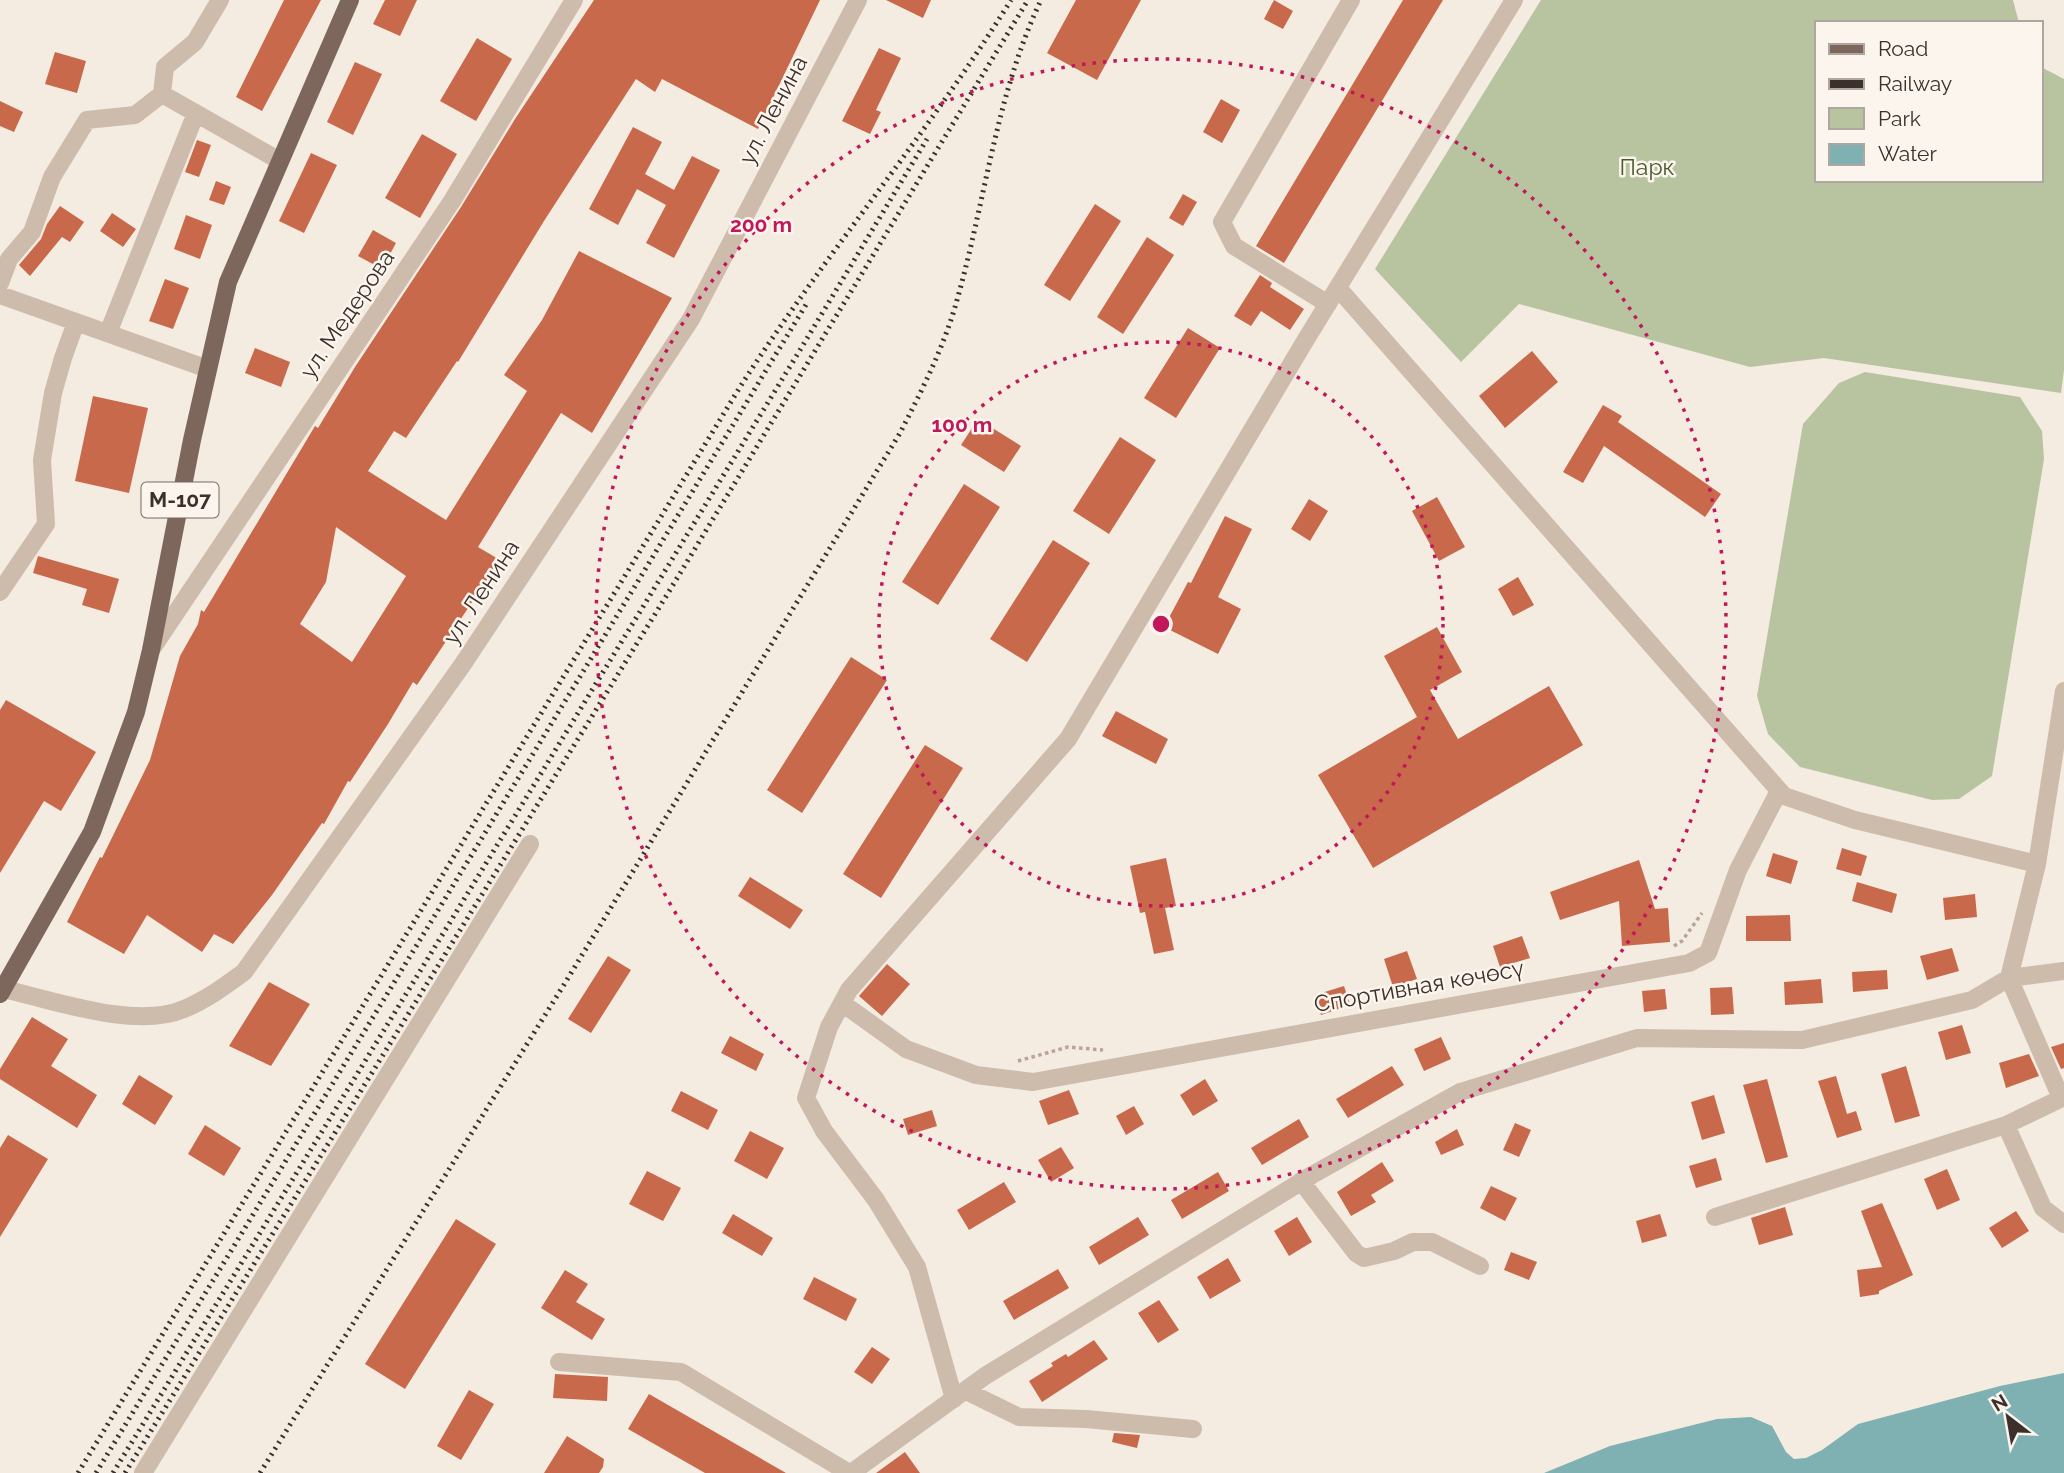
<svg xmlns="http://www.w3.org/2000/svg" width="2064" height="1473" viewBox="0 0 2064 1473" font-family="Raleway,sans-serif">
	<rect width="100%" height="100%" fill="#f4ebe1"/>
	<path fill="#b8c4a0" d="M1541 0H2013L2019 23H1817V180H2041V67L2064 79V370L2061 393 1824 358 1750 367 1519 304 1461 362 1375 269Z
		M1865 372 2020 397 2042 431 2044 459 1992 776 1959 799 1932 800 1800 767 1768 734 1757 696 1803 424 1839 383Z"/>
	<path fill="#7fb0b2" d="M2064 1373V1473H1544L1610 1446 1717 1419 1751 1417 1772 1426 1786 1452 1794 1459 1806 1458 1822 1450 1858 1424 2000 1386Z"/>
	<path fill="#c8694b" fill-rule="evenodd" d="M284 0H321L262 111 236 97Z
		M385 0H417L400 36 373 24Z
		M594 0H820L758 129 662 79 655 92 636 79 634 82 544 221 458 362 457 361 406 438 394 431 368 471 446 520 527 391 504 375 542 320 579 251 672 298 592 433 561 413 478 547 500 560 417 685 413 682 388 724 350 782 348 781 324 824 322 823 272 895 233 944 214 934 202 952 147 915 124 954 67 922 100 857 102 858 150 760 180 656 198 624 201 610 204 612 315 426 318 428 355 367 461 207 515 119ZM336 527 406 576 352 662 300 624 326 582Z
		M886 0H931L923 18Z
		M1076 0H1141L1097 80 1047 53Z
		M1274 0 1293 11 1283 29 1264 19Z
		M1403 0H1443L1284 263 1256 246Z
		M477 38 512 59 476 121 440 101Z
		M879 48 901 58 876 110 881 112 870 134 842 121Z
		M55 52 86 61 77 93 45 84Z
		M355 62 382 74 353 135 327 122Z
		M1221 99 1240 110 1222 143 1203 132Z
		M0 101 23 112 14 132 0 126Z
		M633 127 662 142 645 174 674 190 692 156 720 170 674 258 646 243 666 205 637 189 618 225 589 209Z
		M422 134 457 154 420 218 385 198Z
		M197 140 211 145 199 177 185 172Z
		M311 153 337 165 304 233 279 221Z
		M216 181 231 187 224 205 209 200Z
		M1183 194 1197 202 1183 226 1169 218Z
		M1095 204 1121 221 1070 301 1044 285Z
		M60 206 84 222 70 242 62 237 30 276 19 265 41 239 47 224Z
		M112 213 136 229 123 247 100 231Z
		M186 215 212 225 200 259 174 249Z
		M373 230 396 243 382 269 358 256Z
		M1147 237 1174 255 1123 334 1097 317Z
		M1260 275 1272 283 1270 287 1304 309 1290 330 1261 311 1251 326 1234 316Z
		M165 279 189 288 173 329 149 321Z
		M1188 328 1220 348 1176 418 1144 398Z
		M255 348 290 362 281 387 245 373Z
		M1532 351 1558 382 1505 428 1479 396Z
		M93 396 148 408 129 493 75 481Z
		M1603 405 1622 416 1618 422 1721 494 1705 517 1604 446 1583 483 1563 472Z
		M978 419 1021 446 1004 472 961 445Z
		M1120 437 1156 460 1109 534 1073 511Z
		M964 484 1000 507 938 605 902 582Z
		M1437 497 1465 547 1439 561 1412 511Z
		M1309 499 1328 511 1310 541 1291 529Z
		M1225 516 1252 529 1218 597 1241 609 1218 654 1164 627 1188 582 1191 583Z
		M1053 540 1090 563 1027 662 990 639Z
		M38 556 119 579 109 613 82 605 87 589 33 573Z
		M1518 577 1534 605 1513 616 1498 589Z
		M1437 627 1462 672 1430 690 1458 739 1549 686 1583 745 1373 868 1318 775 1417 717 1384 656Z
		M851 657 887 680 802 813 767 790Z
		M6 700 96 752 61 811 44 801 0 873V710Z
		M1116 711 1168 739 1156 764 1102 736Z
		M925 745 963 768 881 898 843 874Z
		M1842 848 1867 856 1861 876 1836 869Z
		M1773 853 1798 861 1791 884 1766 876Z
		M1166 858 1176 906 1165 908 1174 950 1154 954 1145 912 1140 913 1130 866Z
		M1639 860 1655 909 1668 908 1670 942 1622 946 1619 901 1560 920 1550 892Z
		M750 877 803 910 790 929 738 896Z
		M1857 882 1897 894 1892 913 1852 901Z
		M1975 894 1977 917 1945 920 1943 898Z
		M1790 915 1791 941H1746V916Z
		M1522 936 1530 958 1500 967 1493 946Z
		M1952 948 1959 971 1927 980 1920 956Z
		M1407 951 1417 979 1393 987 1384 959Z
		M608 956 631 970 591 1033 568 1019Z
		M887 964 910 984 882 1016 859 996Z
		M1887 970 1888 989 1853 992 1852 972Z
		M1821 979 1823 1003 1785 1005 1784 982Z
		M269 982 310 1004 271 1066 229 1046Z
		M1344 986 1350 1005 1321 1015 1315 995Z
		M1732 987 1734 1014 1711 1015 1710 988Z
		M1665 989 1667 1009 1644 1012 1642 991Z
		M32 1017 68 1039 51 1066 97 1095 77 1128 0 1079V1069Z
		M1962 1025 1971 1053 1946 1060 1938 1032Z
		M730 1036 764 1054 756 1071 721 1053Z
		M1441 1037 1451 1059 1424 1071 1414 1049Z
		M2064 1043V1068L2061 1069 2051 1047Z
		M2029 1054 2039 1076 2006 1088 1999 1063Z
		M1392 1066 1404 1085 1348 1118 1336 1099Z
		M1906 1066 1920 1116 1895 1123 1881 1074Z
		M139 1075 173 1096 155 1125 122 1104Z
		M1836 1076 1847 1114 1856 1111 1862 1130 1837 1138 1818 1081Z
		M1205 1079 1218 1101 1193 1116 1180 1095Z
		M1767 1079 1788 1157 1766 1163 1743 1085Z
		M1069 1090 1079 1114 1048 1125 1039 1101Z
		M681 1091 718 1110 708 1130 671 1111Z
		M1714 1095 1725 1133 1702 1140 1691 1102Z
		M1134 1106 1144 1124 1126 1135 1116 1116Z
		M932 1110 937 1126 908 1135 903 1119Z
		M1299 1119 1309 1137 1262 1165 1251 1148Z
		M1515 1123 1531 1130 1519 1157 1503 1150Z
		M205 1125 241 1148 224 1176 188 1154Z
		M1457 1129 1464 1145 1441 1155 1435 1142Z
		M750 1131 784 1148 767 1179 734 1161Z
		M8 1135 48 1159 0 1237V1148Z
		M1061 1147 1074 1168 1051 1182 1038 1160Z
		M1716 1158 1722 1180 1696 1188 1689 1166Z
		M1382 1162 1394 1181 1371 1195 1376 1202 1351 1216 1337 1192Z
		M1947 1169 1960 1200 1937 1210 1924 1179Z
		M647 1171 681 1188 663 1221 629 1204Z
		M1218 1172 1229 1191 1182 1219 1171 1200Z
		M1004 1182 1016 1202 969 1230 957 1210Z
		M1491 1186 1517 1198 1505 1221 1480 1208Z
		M1882 1203 1913 1275 1879 1291V1294L1860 1297 1857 1270 1882 1267 1861 1211Z
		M1785 1207 1793 1235 1759 1245 1751 1218Z
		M2016 1211 2029 1231 2002 1248 1989 1228Z
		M733 1214 773 1238 762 1256 722 1233Z
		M1660 1214 1667 1236 1642 1243 1636 1221Z
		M1138 1217 1149 1235 1099 1265 1089 1247Z
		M1297 1217 1312 1242 1289 1256 1274 1231Z
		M456 1219 496 1244 405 1389 365 1364Z
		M1511 1252 1537 1262 1529 1280 1504 1270Z
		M1228 1258 1241 1281 1210 1299 1197 1277Z
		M1058 1269 1069 1288 1014 1320 1003 1301Z
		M565 1270 588 1284 576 1302 605 1319 592 1340 541 1308Z
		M814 1277 857 1299 846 1321 803 1299Z
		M1159 1300 1179 1330 1158 1343 1138 1313Z
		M1094 1340 1108 1359 1042 1402 1029 1381 1053 1366 1051 1363 1066 1354 1068 1357Z
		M872 1347 890 1359 872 1384 854 1372Z
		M555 1374 608 1377 607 1401 553 1398Z
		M469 1390 494 1404 461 1460 437 1446Z
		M649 1394 786 1473H705L628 1429Z
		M1114 1433 1140 1435 1137 1448 1112 1442Z
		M567 1436 604 1459 603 1467 599 1473H544Z
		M905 1452 920 1473H876Z"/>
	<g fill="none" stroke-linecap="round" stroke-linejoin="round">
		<path stroke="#b9a596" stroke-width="3.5" stroke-dasharray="3.5 3.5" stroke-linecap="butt" d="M1674 946 1682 941 1702 913
			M1018 1061 1068 1047 1103 1050"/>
		<path stroke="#cdbbac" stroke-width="18" d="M220 0 195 42 165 67 162 94 280 161
			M0 283 9 259 32 232 52 177 87 120 135 115 162 94
			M1338 288 1784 796 1855 820 2037 864
			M0 295 208 369
			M1328 304 1234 246 1222 222 1351 0
			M108 333 196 113
			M0 592 46 524 42 460 53 393 63 358 76 322
			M151 650 452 201 574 0
			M3 989C54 1000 135 1030 184 1009 206 1000 225 986 244 972L463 664 691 319 858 0
			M842 1003 906 1049 976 1075 1033 1082 1689 963 1708 953 1738 870 1779 791
			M2061 1098 2009 978 2064 971
			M2006 1125 2043 1208 2064 1224
			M1301 1181 1356 1253 1364 1258 1394 1251 1413 1242H1432L1480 1266
			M1715 1217 2006 1125 2064 1097
			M559 1362 681 1372 849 1473
			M966 1391 1019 1417 1086 1419 1193 1429
			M954 1399 917 1267 876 1200 824 1131 806 1098 829 1027 849 990 1068 739 1305 341 1514 0
			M143 1473 530 844
			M851 1473 985 1376 1312 1175 1460 1092 1637 1038 1802 1040 1972 1000 2009 978 2037 864 2064 691"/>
		<path stroke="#7d675c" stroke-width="18" d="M0 994 92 832 136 712 151 650 192 440 228 282 350 0"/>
		<path stroke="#3b302b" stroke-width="5" stroke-dasharray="2 5" stroke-linecap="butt" d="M78 1473 740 387C825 254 928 134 1011 0
			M96 1473 807 303
			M113 1473 797 355 927 139
			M125 1473 665 598 1028 0
			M260 1473 565 983 900 433C921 392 942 351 955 307 985 205 995 97 1041 0"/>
	</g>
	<g fill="none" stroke="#c2185b" stroke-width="3.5" stroke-dasharray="3.5 7">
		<circle cx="1161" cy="624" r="282"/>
		<circle cx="1161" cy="624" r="565"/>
	</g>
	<g text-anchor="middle" stroke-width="5" stroke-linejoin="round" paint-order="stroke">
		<rect fill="#fbf5ee" stroke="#756b66" stroke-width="2" x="141.5" y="482.5" width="77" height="35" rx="5"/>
		<g font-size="21" font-weight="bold" fill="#3b302b">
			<text x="180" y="507">М-107</text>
		</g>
		<g font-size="23" fill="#3b302b" stroke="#fbf5ee">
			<text transform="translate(773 110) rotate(-62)" y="8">ул. Ленина</text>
			<text transform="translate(347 314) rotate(-56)" y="8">ул. Медерова</text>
			<text transform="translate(481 592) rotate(-57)" y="8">ул. Ленина</text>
			<text transform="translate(1419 986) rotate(-10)" y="8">Спортивная көчөсү</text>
		</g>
		<g font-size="23" fill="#4a5a2e" stroke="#fbf5ee">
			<text x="1647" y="175">Парк</text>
		</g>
	</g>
	<circle cx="1161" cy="624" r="10" fill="#c2185b" stroke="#fbf5ee" stroke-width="3.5"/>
	<g font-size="21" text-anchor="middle" font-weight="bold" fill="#c2185b" stroke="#fbf5ee" stroke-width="5" stroke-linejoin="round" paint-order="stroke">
		<text x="761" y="232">200 m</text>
		<text x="962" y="432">100 m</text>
	</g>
	<rect x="1815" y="21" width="228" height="161" fill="#fbf5ee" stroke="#aea6a0" stroke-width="2"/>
	<rect x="1829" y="44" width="35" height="10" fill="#7d675c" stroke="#aea6a0" stroke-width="2"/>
	<text x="1878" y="56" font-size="21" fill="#3b302b">Road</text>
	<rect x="1829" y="79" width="35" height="10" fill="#3b302b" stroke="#aea6a0" stroke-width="2"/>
	<text x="1878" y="91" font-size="21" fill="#3b302b">Railway</text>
	<rect x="1829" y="108" width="35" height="21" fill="#b8c4a0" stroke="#aea6a0" stroke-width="2"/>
	<text x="1878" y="126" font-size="21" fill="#3b302b">Park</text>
	<rect x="1829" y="144" width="35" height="21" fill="#7fb0b2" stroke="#aea6a0" stroke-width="2"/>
	<text x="1878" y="161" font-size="21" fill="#3b302b">Water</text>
	<g transform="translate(2008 1417) rotate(329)" stroke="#fbf5ee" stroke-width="5" paint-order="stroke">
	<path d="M0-5L12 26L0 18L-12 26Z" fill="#3b302b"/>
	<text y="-10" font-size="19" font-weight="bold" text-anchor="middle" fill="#3b302b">N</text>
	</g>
</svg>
